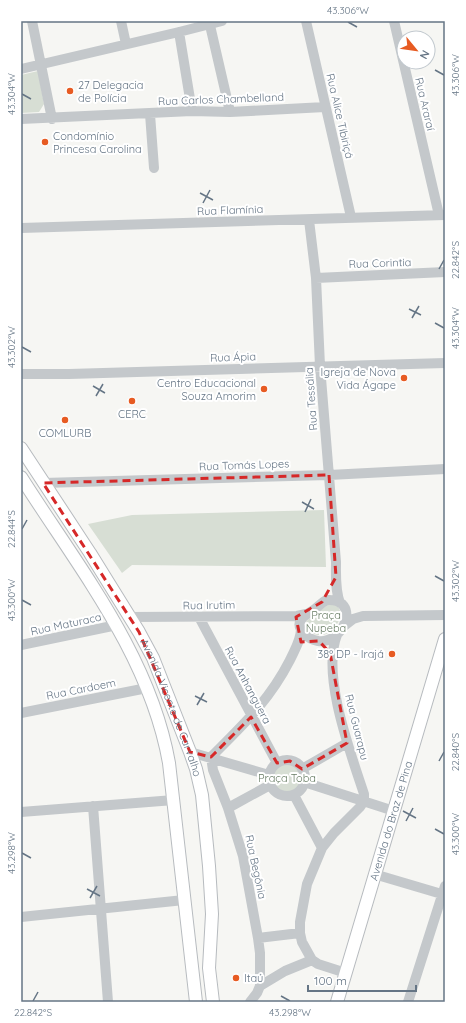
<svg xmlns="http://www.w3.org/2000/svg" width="466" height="1023" viewBox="0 0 466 1023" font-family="Quicksand,sans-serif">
	<rect width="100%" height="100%" fill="#f6f6f3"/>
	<path fill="#d7ded4" d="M38 71 44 104 39 112 21 113V75Z
		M324 510 326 567 132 565 122 573 88 524 132 515Z
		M328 605C349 602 340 629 326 634 319 637 302 633 306 622 307 620 325 607 328 605Z
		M273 778a14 14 0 1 1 28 0a14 14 0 1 1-28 0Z"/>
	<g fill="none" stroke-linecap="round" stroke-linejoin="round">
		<defs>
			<g id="major">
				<path id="s1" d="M21 448 90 553 139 632 153 658 190 752 196 769 202 795 209 866 212 914 209 968 213 1002"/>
				<path d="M21 477C78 567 150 655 169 763L196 1002"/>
				<path id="s2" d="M337 1002 445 639"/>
			</g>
		</defs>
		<use href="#major" stroke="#b7bbbf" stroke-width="14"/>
		<path stroke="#c4c8cb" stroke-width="10" d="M32 21 52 119
			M121 21 126 44
			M209 21 230 112
			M306 21 351 217
			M394 21 439 215
			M179 32 192 111
			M21 69 179 32 222 21
			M150 114 154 168
			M21 119 192 111 230 112 325 107
			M309 220 316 278 320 366 336 562C336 575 335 590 340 603
			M21 228 445 215
			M316 278 445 272
			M21 374H69L445 363
			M43 483 329 475 445 469
			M327 600C361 598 345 644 318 641 313 640 308 638 305 634 292 622 305 615 315 609 319 606 322 602 327 600Z
			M130 617 297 616 306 614
			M199 617 277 763
			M344 626 353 619 363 616 445 615
			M337 635C321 675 351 754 364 794V801L360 807 334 833 322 848 307 884 300 922V933L302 942 312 960 318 964 346 973
			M21 645 117 625
			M21 713 147 688
			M190 752 269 775
			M211 757 213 770 228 808 243 856 258 938 260 953V986
			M211 757C243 725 269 701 290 660 295 649 301 640 301 629
			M269 778a18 18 0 1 1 36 0a18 18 0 1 1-36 0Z
			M302 769 347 743
			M304 782 394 811
			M294 795 322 848
			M93 806 108 1002
			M228 808 270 785
			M21 812 174 800
			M374 874 445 895
			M21 917 184 900
			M258 938 300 933
			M250 1002 257 993 260 986 285 971 312 960
			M408 1002 445 886"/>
		<use href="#major" stroke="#fff" stroke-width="12"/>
	</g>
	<path fill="none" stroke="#d62828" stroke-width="3" stroke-dasharray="8 5" stroke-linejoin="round" d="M329 475 336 577 322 602 296 617 301 642 319 641 330 653 347 743 302 769 290 761 277 763 251 717 211 757 190 752 139 632 43 483Z"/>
	<path fill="none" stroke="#657585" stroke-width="1.5" d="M348 22 357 27M435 70 444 75M22 94 31 99M200 193 213 200M203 203 210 190M439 269 444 260M409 309 421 315M412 318 419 306M435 323 444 328M22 347 31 352M93 386 105 393M96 396 103 384M302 502 314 509M305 512 311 499M22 529 27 520M435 576 444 581M22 600 31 605M195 696 207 702M197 705 204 693M439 761 444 752M403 811 416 818M406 821 413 808M435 829 444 834M22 853 31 858M87 889 100 896M90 898 97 886M281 996 290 1001M33 1001 38 992"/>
	<g fill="#e75b22" stroke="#fff" stroke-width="1.5">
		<circle cx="70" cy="91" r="4"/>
		<circle cx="45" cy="142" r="4"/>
		<circle cx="404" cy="378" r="4"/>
		<circle cx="264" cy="389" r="4"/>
		<circle cx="132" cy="401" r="4"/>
		<circle cx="65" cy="420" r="4"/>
		<circle cx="392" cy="654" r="4"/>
		<circle cx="236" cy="978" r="4"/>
	</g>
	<g text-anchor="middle" stroke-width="4" stroke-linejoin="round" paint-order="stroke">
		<g font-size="11" fill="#657585" stroke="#fff" text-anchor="start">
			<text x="78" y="89">27 Delegacia<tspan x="78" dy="13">de Polícia</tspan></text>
			<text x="53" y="140">Condomínio<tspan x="53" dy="13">Princesa Carolina</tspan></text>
			<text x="396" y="376" text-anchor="end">Igreja de Nova<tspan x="396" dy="13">Vida Ágape</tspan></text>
			<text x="256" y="387" text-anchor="end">Centro Educacional<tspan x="256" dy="13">Souza Amorim</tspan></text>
			<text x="132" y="418" text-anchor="middle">CERC</text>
			<text x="65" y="437" text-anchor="middle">COMLURB</text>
			<text x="384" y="658" text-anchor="end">38º DP - Irajá</text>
			<text x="244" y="982">Itaú</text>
		</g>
		<g font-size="11" fill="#657585" stroke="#fff">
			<text transform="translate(221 99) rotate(-2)" y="4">Rua Carlos Chambelland</text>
			<text transform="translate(425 104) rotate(77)" y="4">Rua Araraí</text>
			<text transform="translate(340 116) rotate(77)" y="4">Rua Alice Tibiriçá</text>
			<text transform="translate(230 210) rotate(-2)" y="4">Rua Flamínia</text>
			<text transform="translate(380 263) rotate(-2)" y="4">Rua Corintia</text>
			<text transform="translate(233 357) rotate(-2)" y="4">Rua Ápia</text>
			<text transform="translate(311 399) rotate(-94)" y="4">Rua Tessália</text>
			<text transform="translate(244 465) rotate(-2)" y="4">Rua Tomás Lopes</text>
			<text transform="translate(209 605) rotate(-1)" y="4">Rua Irutim</text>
			<text transform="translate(66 624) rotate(-12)" y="4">Rua Maturaca</text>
			<text transform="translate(248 685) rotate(62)" y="4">Rua Anhanguera</text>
			<text transform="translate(81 689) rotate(-11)" y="4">Rua Cardoem</text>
			<text dy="4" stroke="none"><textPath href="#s1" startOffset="301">Avenida Vicente de Carvalho</textPath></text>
			<text transform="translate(357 727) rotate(76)" y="4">Rua Guarapu</text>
			<text dy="4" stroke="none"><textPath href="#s2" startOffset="189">Avenida do Braz de Pina</textPath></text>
			<text transform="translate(256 867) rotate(78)" y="4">Rua Begônia</text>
		</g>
		<g font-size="11" fill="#677c64" stroke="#fff">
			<text x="326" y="619">Praça<tspan x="326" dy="13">Nupeba</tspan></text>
			<text x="287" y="782">Praça Toba</text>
		</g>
	</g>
	<rect width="466" height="1023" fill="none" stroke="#ffffff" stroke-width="44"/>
	<g transform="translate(416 50) rotate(119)"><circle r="19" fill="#ffffff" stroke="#c1c8ce"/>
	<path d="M0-3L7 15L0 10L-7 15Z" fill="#e75b22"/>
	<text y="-6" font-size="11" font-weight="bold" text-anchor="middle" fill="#657585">N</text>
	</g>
	<path d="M308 985v6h108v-6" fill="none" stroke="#657585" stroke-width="2"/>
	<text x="314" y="985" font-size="12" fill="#657585" stroke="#ffffff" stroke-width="3" paint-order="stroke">100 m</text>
	<rect x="22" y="22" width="422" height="979" fill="none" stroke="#657585" stroke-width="1.5"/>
	<g font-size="10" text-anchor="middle" fill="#657585">
		<text x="348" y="14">43.306°W</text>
		<text transform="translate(455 75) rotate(-90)" y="4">43.306°W</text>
		<text transform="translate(11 94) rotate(-90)" y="4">43.304°W</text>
		<text transform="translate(455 260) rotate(-90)" y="4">22.842°S</text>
		<text transform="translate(455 328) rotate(-90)" y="4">43.304°W</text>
		<text transform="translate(11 347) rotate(-90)" y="4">43.302°W</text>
		<text transform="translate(11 529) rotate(-90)" y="4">22.844°S</text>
		<text transform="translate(455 581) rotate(-90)" y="4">43.302°W</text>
		<text transform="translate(11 600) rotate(-90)" y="4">43.300°W</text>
		<text transform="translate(455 752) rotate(-90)" y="4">22.840°S</text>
		<text transform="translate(455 834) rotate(-90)" y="4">43.300°W</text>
		<text transform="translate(11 853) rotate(-90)" y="4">43.298°W</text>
		<text x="33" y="1016">22.842°S</text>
		<text x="290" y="1016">43.298°W</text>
	</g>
</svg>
